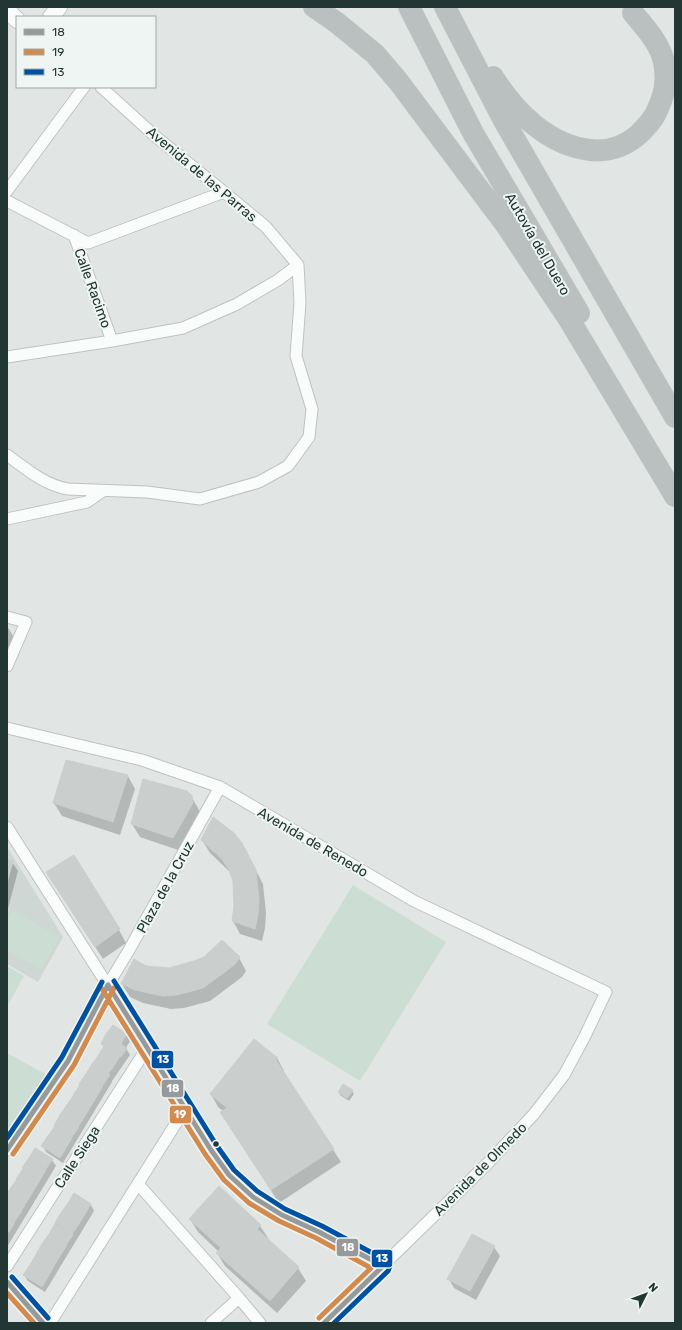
<svg xmlns="http://www.w3.org/2000/svg" width="682" height="1330" viewBox="0 0 682 1330" font-family="Rubik,sans-serif">
	<rect width="100%" height="100%" fill="#e1e6e4"/>
	<path fill="#cfd7d4" d="M7 847 63 937 38 982 7 964Z"/>
	<path fill="#ccded3" d="M353 885 446 942 360 1081 267 1024Z
		M13 911 59 937 41 969 7 950V921Z
		M7 966 24 976 7 1007Z
		M7 1053 49 1076 7 1138Z"/>
	<path fill="#0003" d="M7 626 15 639 7 659Z
		M66 761 128 776 135 789 120 835 62 816 54 803Z
		M191 796 199 810 200 816 181 851 140 837 132 824Z
		M202 840 249 857 263 884 266 913 265 928 262 941 240 934 233 921 235 907 234 881 230 872 210 853Z
		M7 860 12 862 18 871 7 912Z
		M55 885 119 930 126 943 103 959Z
		M239 958 246 971 242 977 210 1001 184 1008 171 1009 143 1003 130 997 122 984 145 967 170 969Z
		M126 1034 130 1041 126 1048 130 1055 112 1081V1082L63 1163 46 1152 43 1146 104 1047 102 1044Z
		M277 1058 284 1071 283 1072 341 1162 279 1203 229 1125 223 1111 218 1107 211 1094Z
		M352 1091 354 1094 349 1101 340 1095 339 1092Z
		M35 1149 52 1160 56 1166 7 1247V1196Z
		M74 1194 91 1205 94 1211 45 1292 28 1281 24 1275Z
		M190 1219 260 1226 268 1238 267 1240 298 1268 306 1281 277 1313 225 1266 217 1253 219 1252 198 1232Z
		M494 1247 500 1256 476 1300 454 1288 449 1279Z"/>
	<path fill="#cacfcd" stroke="#cacfcd" d="M66 760 128 775 113 822 53 803Z
		M143 779 187 791 192 796 193 803 173 838 131 824Z
		M213 817 234 833 242 843 256 870 259 900 258 915 255 929 232 921 234 906 233 881 229 870 222 859 201 840Z
		M74 855 120 929 95 947 46 872Z
		M7 859 13 861 7 883Z
		M222 940 240 957 235 964 225 972 203 988 177 995 163 996 135 990 121 984 134 959 146 966 169 968 194 961 204 957Z
		M113 1025 127 1034 121 1044 106 1034Z
		M106 1034 127 1048 121 1057 101 1044Z
		M254 1039 278 1058 276 1060 334 1149 271 1190 220 1112 227 1108 210 1094Z
		M104 1046 120 1056 114 1066 98 1056Z
		M98 1056 114 1066 108 1074 92 1064Z
		M92 1064 110 1075 103 1085 86 1074Z
		M86 1074 103 1086 97 1096 79 1084Z
		M343 1084 353 1090 347 1098 338 1092Z
		M80 1085 97 1096 91 1106 73 1095Z
		M74 1095 91 1106 85 1116 67 1105Z
		M67 1105 85 1116 78 1127 60 1115Z
		M60 1115 79 1127 72 1137 54 1126Z
		M55 1126 72 1138 66 1148 48 1136Z
		M48 1136 66 1148 60 1158 41 1146Z
		M35 1148 53 1159 46 1169 29 1158Z
		M29 1158 46 1170 40 1180 22 1168Z
		M23 1169 40 1180 34 1190 16 1179Z
		M17 1179 34 1190 28 1200 10 1189Z
		M219 1186 261 1225 257 1229 299 1267 270 1301 216 1253 221 1248 189 1219Z
		M10 1189 28 1200 21 1211 7 1202V1194Z
		M74 1193 91 1204 85 1214 68 1203Z
		M7 1202 22 1211 15 1221 7 1216Z
		M68 1203 85 1214 79 1224 61 1213Z
		M61 1213 79 1224 72 1234 55 1223Z
		M7 1216 15 1222 9 1232 7 1231Z
		M55 1224 73 1235 66 1245 49 1234Z
		M49 1234 67 1245 60 1256 42 1244Z
		M472 1234 495 1246 470 1291 447 1279Z
		M42 1244 60 1256 54 1266 36 1254Z
		M36 1255 54 1266 48 1277 30 1265Z
		M30 1265 48 1277 42 1287 23 1275Z"/>
	<g fill="none" stroke-linecap="round" stroke-linejoin="round">
		<defs>
			<path id="street" d="M101 87 155 136 224 192 266 227 298 265
				M7 191 84 87
				M7 201 88 243 224 192
				M74 235 112 341
				M7 357 112 341 183 328 237 304 278 280 298 265
				M7 455C26 469 45 485 68 489L147 492 200 499 259 482 288 466 309 437 312 409 296 356 300 303 298 265
				M7 519 87 502 103 491
				M7 617 26 622 7 666
				M7 728 142 760 220 787 414 901 606 992 584 1038 564 1075 534 1114 488 1163 324 1323
				M7 827 171 1085 211 1150 229 1175 253 1197 282 1215 319 1232 383 1266
				M7 1150 68 1061 108 985 129 950 220 787
				M138 1184 239 1298 260 1323
				M7 1266 147 1048
				M7 1282 43 1323
				M50 1323 185 1109
				M211 1323 239 1298"/>
			<path id="secondary" d="M7 10 17 20
				M51 17 59 7"/>
			<path id="highway" d="M314 7 336 22 375 54 398 81 506 225 570 321 675 496
				M409 7 473 133 579 313
				M445 7 503 119 675 417
				M493 77C515 112 548 145 590 150 608 152 624 147 638 135 647 126 655 118 659 106 666 91 668 72 662 55 656 39 644 26 633 13"/>
		</defs>
		<use href="#street" stroke="#bec3c1" stroke-width="13"/>
		<use href="#secondary" stroke="#bec3c1" stroke-width="18"/>
		<use href="#highway" stroke="#bcc3c1" stroke-width="22"/>
		<use href="#street" stroke="#fafbfb" stroke-width="11"/>
		<use href="#secondary" stroke="#fafbfb" stroke-width="16"/>
		<use href="#highway" stroke="#bac0bf" stroke-width="20"/>
		<defs>
			<path id="bus-1" d="M108 985 211 1150 229 1175 253 1197 282 1215 319 1232 383 1266 324 1323
				M7 1150 68 1061 108 985
				M7 1282 43 1323"/>
			<path id="bus-2" d="M102 989 205 1154 224 1180 249 1203 279 1221 316 1238 371 1268 319 1318
				M13 1154 74 1065 114 988
				M7 1293 34 1323"/>
			<path id="bus-3" d="M114 981 217 1146 234 1170 257 1191 285 1209 322 1226 389 1262 390 1266 388 1271 334 1323
				M7 1138 62 1057 102 982
				M12 1277 48 1318"/>
		</defs>
		<use href="#bus-1" stroke="#eff5f3" stroke-width="8"/>
		<use href="#bus-2" stroke="#eff5f3" stroke-width="8"/>
		<use href="#bus-3" stroke="#eff5f3" stroke-width="8"/>
		<use href="#bus-1" stroke="#979a9a" stroke-width="5"/>
		<use href="#bus-2" stroke="#d28a4e" stroke-width="5"/>
		<use href="#bus-3" stroke="#0051a1" stroke-width="5"/>
	</g>
	<circle fill="#223633" stroke="#eff5f3" stroke-width="1.5" cx="216" cy="1144" r="3.5"/>
	<g text-anchor="middle" stroke-width="4" stroke-linejoin="round" paint-order="stroke">
		<g font-size="14" fill="#223633" stroke="#eff5f3">
			<text transform="translate(202 174) rotate(40)" y="5">Avenida de las Parras</text>
			<text transform="translate(538 244) rotate(60)" y="5">Autovía del Duero</text>
			<text transform="translate(93 288) rotate(70)" y="5">Calle Racimo</text>
			<text transform="translate(313 842) rotate(30)" y="5">Avenida de Renedo</text>
			<text transform="translate(165 887) rotate(-61)" y="5">Plaza de la Cruz</text>
			<text transform="translate(77 1157) rotate(-57)" y="5">Calle Siega</text>
			<text transform="translate(480 1169) rotate(-45)" y="5">Avenida de Olmedo</text>
		</g>
	</g>
	<g stroke="#eff5f3" stroke-width="1.5">
		<rect x="151" y="1050" width="23" height="19" rx="4" fill="#0051a1"/>
		<rect x="161" y="1079" width="23" height="19" rx="4" fill="#979a9a"/>
		<rect x="169" y="1105" width="23" height="19" rx="4" fill="#d28a4e"/>
		<rect x="336" y="1238" width="23" height="19" rx="4" fill="#979a9a"/>
		<rect x="371" y="1249" width="22" height="19" rx="4" fill="#0051a1"/>
	</g>
	<g font-size="11" text-anchor="middle" font-weight="bold" fill="#fff">
		<text x="163" y="1063">13</text>
		<text x="173" y="1092">18</text>
		<text x="180" y="1118">19</text>
		<text x="348" y="1251">18</text>
		<text x="382" y="1262">13</text>
	</g>
	<rect width="682" height="1330" fill="none" stroke="#223633" stroke-width="16"/>
	<rect x="16" y="16" width="140" height="72" fill="#eff5f3" stroke="#9da9a6"/>
	<rect x="24" y="29" width="20" height="6" fill="#979a9a" stroke="#9da9a6"/>
	<text x="52" y="36" font-size="12" fill="#223633">18</text>
	<rect x="24" y="49" width="20" height="6" fill="#d28a4e" stroke="#9da9a6"/>
	<text x="52" y="56" font-size="12" fill="#223633">19</text>
	<rect x="24" y="69" width="20" height="6" fill="#0051a1" stroke="#9da9a6"/>
	<text x="52" y="76" font-size="12" fill="#223633">13</text>
	<g transform="translate(646 1294) rotate(48)" stroke="#eff5f3" stroke-width="3" paint-order="stroke">
	<path d="M0-3L7 15L0 10L-7 15Z" fill="#223633"/>
	<text y="-6" font-size="11" font-weight="bold" text-anchor="middle" fill="#223633">N</text>
	</g>
</svg>
